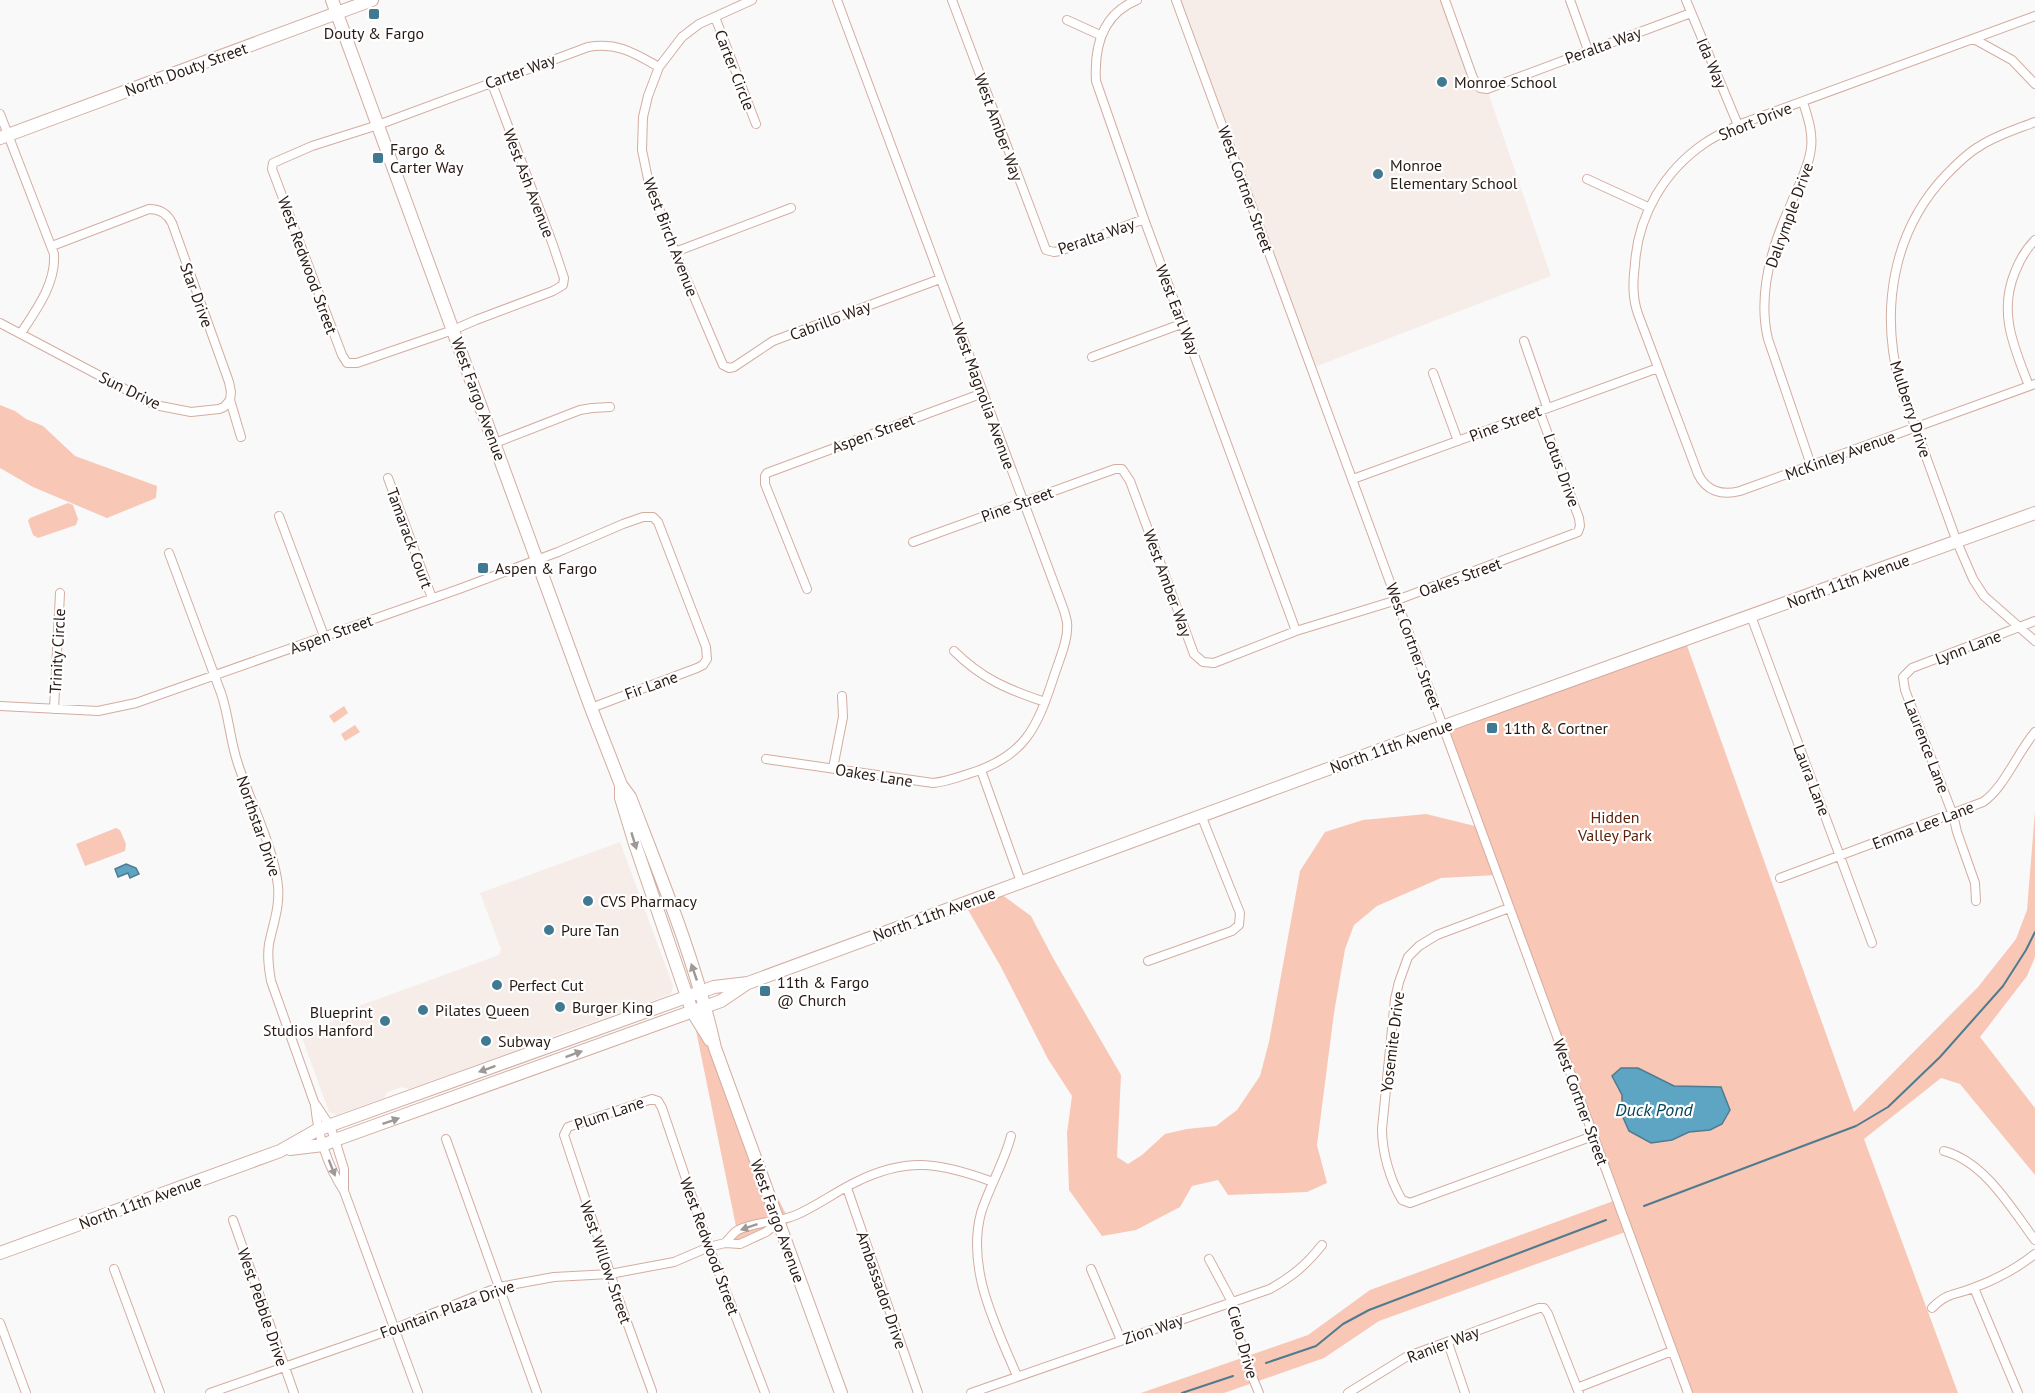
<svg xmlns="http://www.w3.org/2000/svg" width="2035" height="1393" viewBox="0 0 2035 1393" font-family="'PT Sans',sans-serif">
	<rect width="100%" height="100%" fill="#f9f9f9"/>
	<path fill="#f6ece8" d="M1176 0H1445L1473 78 1487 89 1551 276 1312 368Z
		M620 842 673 986 671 994 551 1037 546 1035 527 1042 524 1048 409 1089 402 1087 387 1092 384 1098 336 1115 329 1112 300 1032 304 1035 323 1028 348 1010 499 955 501 949 480 893Z"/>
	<path fill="#f8c7b6" d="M0 405 15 411 26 419 43 426 75 456 157 486 156 498 107 518 33 487 0 468Z
		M68 503 73 505 78 519 76 525 38 538 33 535 28 521 30 518Z
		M1685 640 1854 1112 1978 987 2016 939 2027 910 2035 811V957L2027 976 1980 1037 2035 1108V1175L1960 1084 1941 1078 1864 1139 1958 1393H1688L1628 1231 1379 1321 1324 1358 1224 1393H1141L1308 1335 1370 1290 1616 1200 1497 875 1441 878 1377 906 1354 925 1345 949 1334 1013 1317 1145 1327 1183 1307 1192 1228 1195 1218 1180 1192 1186 1180 1207 1136 1230 1102 1236 1069 1190 1067 1133 1072 1096 1048 1059 1001 967 964 903 997 891 1031 916 1053 958 1121 1075 1117 1157 1128 1164 1142 1155 1165 1134 1187 1129 1216 1126 1237 1110 1260 1076 1269 1042 1300 871 1325 832 1363 820 1426 814 1479 827 1443 727Z
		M344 706 348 713 334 723 329 716Z
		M355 725 360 732 345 741 341 734Z
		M116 828 120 830 126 844 125 851 85 866 76 844Z
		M701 993 761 1165 788 1218 798 1214 791 1222 740 1244 725 1243 737 1231 692 1011 688 997Z"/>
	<path fill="#5ea5c3" stroke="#4e7b8f" stroke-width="1.5" d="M126 864 136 868 139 874 130 878 128 873 118 877 115 869Z
		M1621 1068H1638L1674 1086 1721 1087 1730 1110 1722 1124 1710 1130 1689 1132 1672 1140 1651 1143 1629 1131 1622 1115V1095L1612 1076Z"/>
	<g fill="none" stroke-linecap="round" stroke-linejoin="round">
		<path stroke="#4e7b8f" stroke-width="2" d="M1644 1206 1856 1126 1888 1107 1940 1057 2003 986 2026 950 2035 932
			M1266 1363 1316 1346 1343 1324 1369 1310 1606 1220
			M1182 1393 1233 1376"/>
		<defs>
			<path id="street" d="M752 0 699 24 682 37 659 67 648 96 643 117 642 150 648 179 675 252 723 365 729 368 734 367 773 341 940 279
				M952 0 1046 250 1054 252 1060 251 1144 219
				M1137 0C1102 14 1094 47 1096 81L1144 219 1296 631
				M1176 0 1688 1393
				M1445 0 1473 78 1480 88 1487 89 1691 13
				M1570 0 1588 50
				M1686 0 1738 125
				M2035 16 1738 125C1727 131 1715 136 1705 143 1665 170 1638 215 1635 264 1633 281 1632 297 1638 314L1698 474C1706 491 1722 496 1740 491L2035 384
				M715 17 756 124
				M1067 20 1100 35
				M1974 39 2012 60 2035 84
				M491 81 553 245 564 278 563 285 553 291 476 320 453 330 357 363H347L342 355 272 169 273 163 312 146 378 125 588 47C618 42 634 53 659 67
				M1803 102C1808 118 1813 132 1811 148 1809 167 1798 186 1791 204 1772 245 1757 293 1768 339L1811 465
				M0 114 54 254C56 283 37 309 21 333
				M2035 122C2017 129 1997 135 1980 146 1967 153 1956 165 1946 175 1892 232 1880 311 1900 385L1957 542 1973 579 1984 596 2035 641
				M1587 179 1648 207
				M52 246 149 209C159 209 167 213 172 223L229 382 231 392 230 400 241 437
				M675 252 791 208
				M0 323 155 405 191 412 219 409 224 407 230 400
				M1524 341 1547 407
				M1092 357 1184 323
				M1433 373 1458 441
				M2029 386C2014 347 1998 313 2015 272 2020 259 2026 249 2035 240
				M495 443 580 410 592 408 610 407
				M388 478 432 598
				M1353 479 1658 368
				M279 516 324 636
				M913 542 1087 479 1115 469H1122L1130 481 1194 654 1203 662 1214 663 1296 631 1397 600 1578 532 1580 526 1579 518 1539 410
				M169 553 221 693C229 716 230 741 238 764 250 801 274 848 278 886 280 907 273 924 269 944 267 957 269 969 271 981L314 1102 330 1126 335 1140 344 1169V1191L418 1393
				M807 589 765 484V476L767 473 983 393
				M1751 616 1872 943
				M954 651C982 679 1009 690 1045 702
				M0 706 98 711 136 703 459 589 558 552 623 524 643 517H653L658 522 706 647 707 659 703 665 697 668 591 708
				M54 709 60 593
				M766 759 933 783C945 782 956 778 968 774 1025 757 1037 728 1054 676 1059 660 1069 639 1067 622 1066 617 1064 610 1062 605L837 0
				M833 768 843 717 842 696
				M981 770 1021 882
				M1780 878 1983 802C2004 788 2017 753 2035 732
				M1976 901 1975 883 1957 832 1953 815 1905 690 1903 677 1912 668 2035 621
				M1509 908 1437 935 1419 946 1408 957 1399 982 1395 999 1382 1129C1382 1152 1390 1180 1402 1200L1410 1203 1593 1136
				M1148 961 1232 931 1239 925 1240 913 1201 815
				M315 1105C318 1135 327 1165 344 1191
				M1011 1136C1004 1163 989 1187 981 1213 966 1269 996 1326 1017 1376
				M446 1139 537 1393
				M1944 1151C1985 1162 2011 1208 2035 1240
				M847 1188 918 1393
				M233 1220 294 1393
				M725 1243C729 1239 733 1233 738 1230 756 1221 777 1223 796 1215 817 1206 835 1192 856 1182 908 1156 942 1163 993 1182
				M1209 1259 1232 1302 1244 1357 1259 1393
				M114 1269 160 1393
				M1091 1269 1121 1340
				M1974 1288 2018 1393
				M1932 1308C1948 1292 1953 1296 1973 1288 1995 1280 2016 1269 2035 1254
				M0 1323 26 1393
				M1448 1343 1465 1393
				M1577 1388 1672 1351
				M652 1391 620 1303 564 1135 568 1127 652 1099 658 1101 662 1108 709 1247 765 1393
				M210 1393 396 1328 499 1287 554 1277 610 1274 674 1262 709 1247 725 1243 740 1244 766 1232 779 1222
				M971 1393 1270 1289C1293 1276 1306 1265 1322 1245
				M1348 1393 1406 1357 1539 1308H1544L1548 1314 1579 1393"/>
			<path id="secondary" d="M332 0 591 708 621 785 630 797C662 880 696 962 715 1048L841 1393
				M0 138 372 0
				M621 786V798L635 844 692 1011 710 1040
				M290 1149 323 1145 335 1140 721 1001 746 984
				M0 1253 280 1151 317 1130 714 987 748 983 1431 731 2035 513"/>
		</defs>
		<use href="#street" stroke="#d3ada0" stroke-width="10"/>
		<use href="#secondary" stroke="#d3ada0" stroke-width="14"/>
		<use href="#street" stroke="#fff" stroke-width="8"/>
		<use href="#secondary" stroke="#fff" stroke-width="12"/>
	</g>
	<defs><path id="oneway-solid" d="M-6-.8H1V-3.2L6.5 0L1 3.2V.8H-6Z" transform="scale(1.5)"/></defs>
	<g fill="#9e9896">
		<use href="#oneway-solid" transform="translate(634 841) rotate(73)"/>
		<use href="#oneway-solid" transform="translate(694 972) rotate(-109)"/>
		<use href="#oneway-solid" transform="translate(574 1054) rotate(-20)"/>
		<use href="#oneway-solid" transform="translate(487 1069) rotate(160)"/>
		<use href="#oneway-solid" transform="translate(391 1121) rotate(-19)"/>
		<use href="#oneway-solid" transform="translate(332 1168) rotate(69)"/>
		<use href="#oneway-solid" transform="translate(749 1227) rotate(161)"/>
	</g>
	<g fill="#3f7a92" stroke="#fff" stroke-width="2">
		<rect x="368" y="8" width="12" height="12" rx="3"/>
		<circle cx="1442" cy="82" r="6"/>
		<rect x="372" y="152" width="12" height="12" rx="3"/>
		<circle cx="1378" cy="174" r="6"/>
		<rect x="477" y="562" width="12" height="12" rx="3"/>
		<rect x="1486" y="722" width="12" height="12" rx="3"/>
		<circle cx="588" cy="901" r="6"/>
		<circle cx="549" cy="930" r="6"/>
		<circle cx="497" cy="985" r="6"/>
		<rect x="759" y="985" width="12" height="12" rx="3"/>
		<circle cx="560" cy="1007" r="6"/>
		<circle cx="423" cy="1010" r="6"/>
		<circle cx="385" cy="1021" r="6"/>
		<circle cx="486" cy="1041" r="6"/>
	</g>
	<g text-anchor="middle" stroke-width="4.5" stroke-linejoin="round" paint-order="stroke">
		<g font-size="16" fill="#281a15" stroke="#fff" text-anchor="start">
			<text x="374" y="39" text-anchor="middle">Douty &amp; Fargo</text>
			<text x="1454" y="88">Monroe School</text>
			<text x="390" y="155">Fargo &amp;<tspan x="390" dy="18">Carter Way</tspan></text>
			<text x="1390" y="171">Monroe<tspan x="1390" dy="18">Elementary School</tspan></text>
			<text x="495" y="574">Aspen &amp; Fargo</text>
			<text x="1504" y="734">11th &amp; Cortner</text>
			<text x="600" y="907">CVS Pharmacy</text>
			<text x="561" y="936">Pure Tan</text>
			<text x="777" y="988">11th &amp; Fargo<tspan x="777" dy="18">@ Church</tspan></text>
			<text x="509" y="991">Perfect Cut</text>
			<text x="572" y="1013">Burger King</text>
			<text x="435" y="1016">Pilates Queen</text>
			<text x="373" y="1018" text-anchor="end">Blueprint<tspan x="373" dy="18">Studios Hanford</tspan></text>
			<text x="498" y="1047">Subway</text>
		</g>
		<g font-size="16" fill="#281a15" stroke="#fff">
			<text transform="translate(1603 45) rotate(-20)" y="6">Peralta Way</text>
			<text transform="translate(1712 63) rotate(67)" y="6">Ida Way</text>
			<text transform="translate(186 69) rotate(-20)" y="6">North Douty Street</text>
			<text transform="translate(735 70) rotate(69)" y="6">Carter Circle</text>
			<text transform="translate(520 71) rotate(-20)" y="6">Carter Way</text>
			<text transform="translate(1755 121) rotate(-22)" y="6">Short Drive</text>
			<text transform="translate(999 127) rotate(70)" y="6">West Amber Way</text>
			<text transform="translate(529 183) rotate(69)" y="6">West Ash Avenue</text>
			<text transform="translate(1246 189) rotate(70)" y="6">West Cortner Street</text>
			<text transform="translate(1789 215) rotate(-70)" y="6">Dalrymple Drive</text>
			<text transform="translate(1096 236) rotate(-19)" y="6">Peralta Way</text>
			<text transform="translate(671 237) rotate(69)" y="6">West Birch Avenue</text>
			<text transform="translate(308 265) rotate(70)" y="6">West Redwood Street</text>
			<text transform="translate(197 295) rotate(70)" y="6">Star Drive</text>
			<text transform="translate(1178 310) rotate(69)" y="6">West Earl Way</text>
			<text transform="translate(830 320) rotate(-21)" y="6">Cabrillo Way</text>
			<text transform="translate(130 390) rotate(26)" y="6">Sun Drive</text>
			<text transform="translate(984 396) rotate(70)" y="6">West Magnolia Avenue</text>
			<text transform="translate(479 399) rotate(70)" y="6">West Fargo Avenue</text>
			<text transform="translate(1911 409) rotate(72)" y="6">Mulberry Drive</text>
			<text transform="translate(1505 423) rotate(-21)" y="6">Pine Street</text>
			<text transform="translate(873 433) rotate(-20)" y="6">Aspen Street</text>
			<text transform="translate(1840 455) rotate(-20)" y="6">McKinley Avenue</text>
			<text transform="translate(1562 470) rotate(70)" y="6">Lotus Drive</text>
			<text transform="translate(1017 504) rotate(-20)" y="6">Pine Street</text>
			<text transform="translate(410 538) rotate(70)" y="6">Tamarack Court</text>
			<text transform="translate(1460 577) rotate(-20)" y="6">Oakes Street</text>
			<text transform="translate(1848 581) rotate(-20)" y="6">North 11th Avenue</text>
			<text transform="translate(1168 583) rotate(70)" y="6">West Amber Way</text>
			<text transform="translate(331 634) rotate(-20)" y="6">Aspen Street</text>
			<text transform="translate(1414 646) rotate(70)" y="6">West Cortner Street</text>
			<text transform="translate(1968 647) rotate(-21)" y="6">Lynn Lane</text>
			<text transform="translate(57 651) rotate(-87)" y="6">Trinity Circle</text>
			<text transform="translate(651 685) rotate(-20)" y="6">Fir Lane</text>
			<text transform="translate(1391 746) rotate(-20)" y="6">North 11th Avenue</text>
			<text transform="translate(1927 746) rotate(69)" y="6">Laurence Lane</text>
			<text transform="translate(874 775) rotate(9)" y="6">Oakes Lane</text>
			<text transform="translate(1812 780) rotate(69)" y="6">Laura Lane</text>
			<text transform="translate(1923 825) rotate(-21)" y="6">Emma Lee Lane</text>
			<text transform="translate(259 826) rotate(71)" y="6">Northstar Drive</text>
			<text transform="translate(934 914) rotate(-20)" y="6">North 11th Avenue</text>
			<text transform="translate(1392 1042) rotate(-83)" y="6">Yosemite Drive</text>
			<text transform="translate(1581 1102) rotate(70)" y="6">West Cortner Street</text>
			<text transform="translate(609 1113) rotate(-19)" y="6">Plum Lane</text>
			<text transform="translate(140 1202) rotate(-20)" y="6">North 11th Avenue</text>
			<text transform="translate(778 1221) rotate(70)" y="6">West Fargo Avenue</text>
			<text transform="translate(710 1246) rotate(70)" y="6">West Redwood Street</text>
			<text transform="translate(606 1262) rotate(71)" y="6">West Willow Street</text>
			<text transform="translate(882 1290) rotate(71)" y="6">Ambassador Drive</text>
			<text transform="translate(263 1307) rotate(71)" y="6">West Pebble Drive</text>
			<text transform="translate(447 1309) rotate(-20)" y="6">Fountain Plaza Drive</text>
			<text transform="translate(1153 1329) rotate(-19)" y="6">Zion Way</text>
			<text transform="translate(1243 1342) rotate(74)" y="6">Cielo Drive</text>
			<text transform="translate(1443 1344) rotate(-21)" y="6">Ranier Way</text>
		</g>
		<g font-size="16" fill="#5b210a" stroke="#fff">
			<text x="1615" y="823">Hidden<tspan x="1615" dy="18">Valley Park</tspan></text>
		</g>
		<g font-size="18" font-style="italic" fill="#06465b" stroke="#fff">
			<text x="1654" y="1116">Duck Pond</text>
		</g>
	</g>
</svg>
